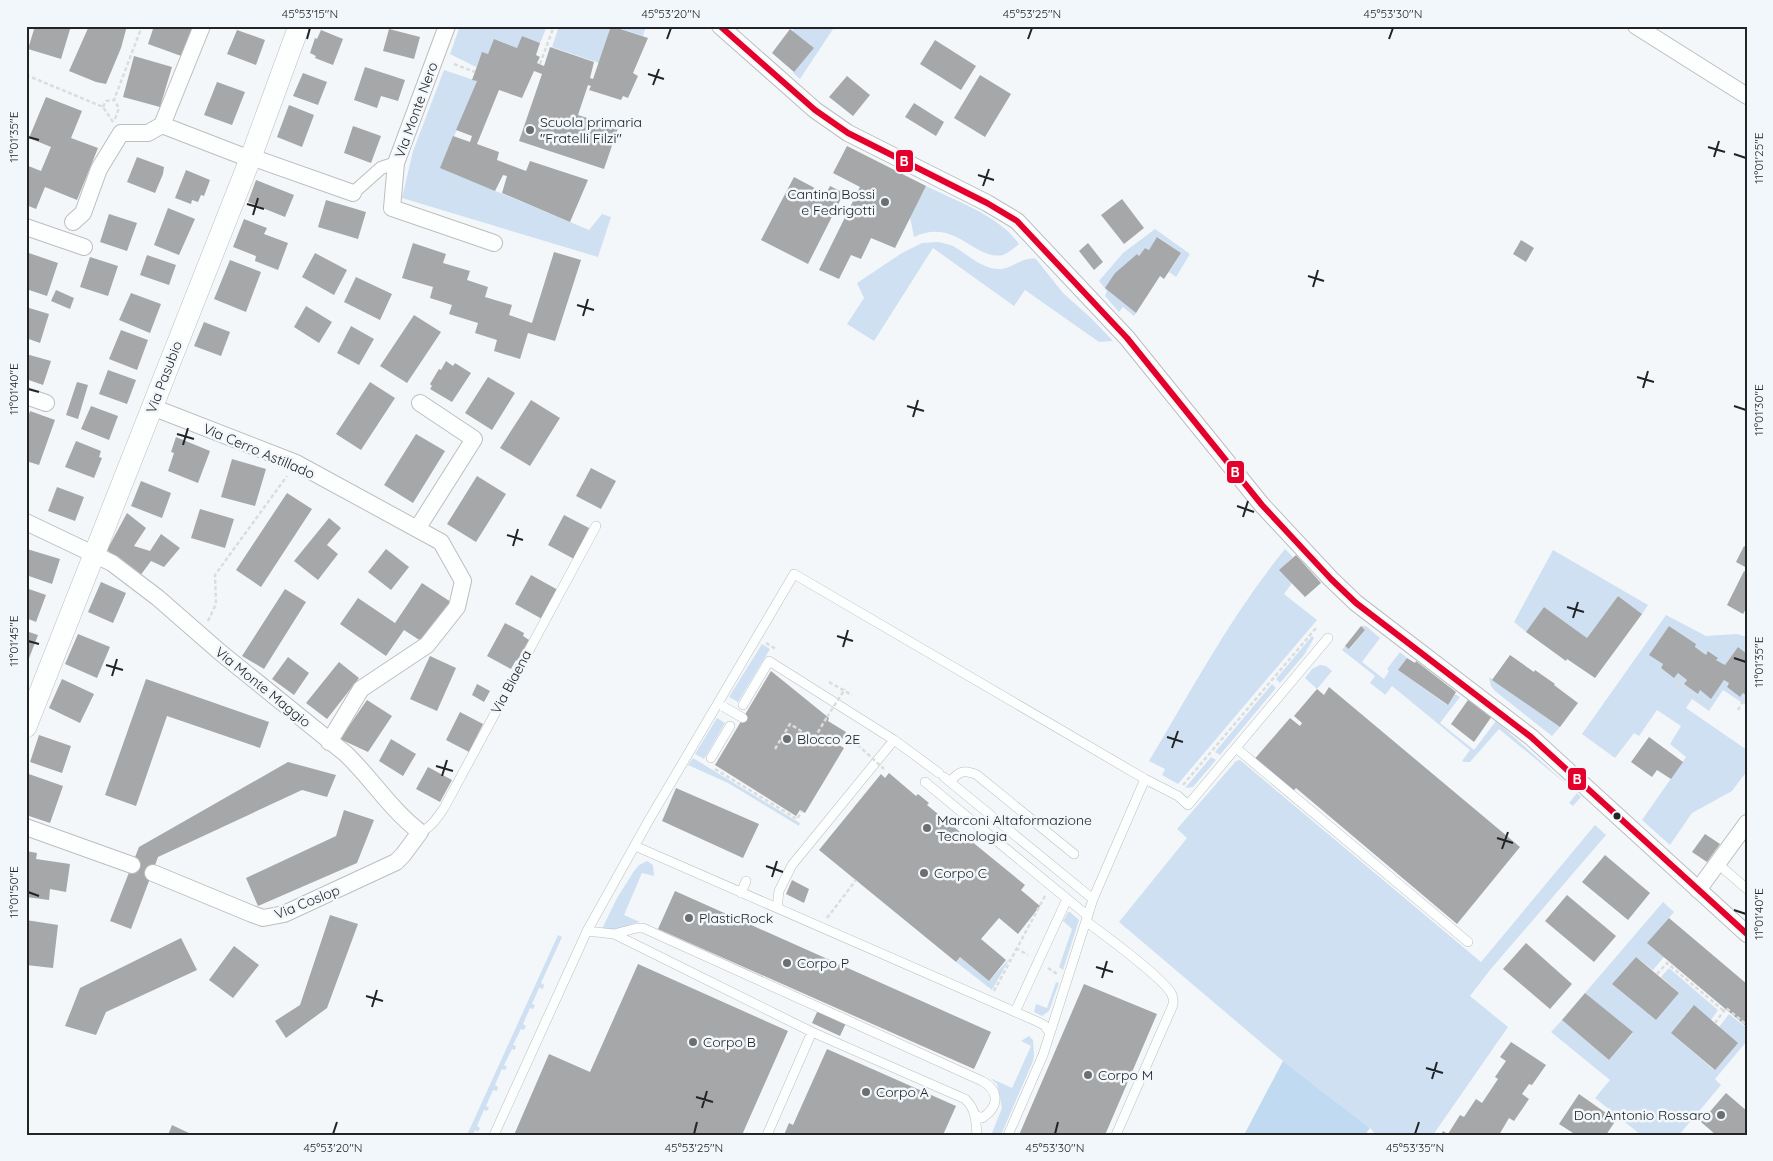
<svg xmlns="http://www.w3.org/2000/svg" width="1773" height="1161" viewBox="0 0 1773 1161" font-family="Quicksand,sans-serif">
	<rect width="100%" height="100%" fill="#f4f7f9"/>
	<path fill="#cee0f2" d="M460 26H547L540 43 522 36 517 48 495 39 488 54 482 53 476 67 450 54Z
		M559 26H611L599 63 552 47Z
		M612 26H646L643 36Z
		M796 26H817L820 29 823 26H835L800 79 793 73 814 48 792 31Z
		M444 70 477 81 441 168 589 230 602 214 611 217 598 257 402 198 413 151Z
		M926 186C956 201 1000 216 1019 244 1014 248 1009 253 1003 255 974 261 956 217 914 237L910 217Z
		M1155 229 1190 254 1176 277 1169 272 1181 253 1158 237 1149 250 1145 248 1139 256 1137 254 1115 273 1106 288 1136 313 1134 316 1123 307 1119 312 1105 296 1107 291 1099 281 1123 253Z
		M938 242C943 243 949 244 953 246 967 254 982 269 999 269 1012 269 1023 256 1036 259L1063 293 1091 318 1113 341 1099 342 1025 290 1014 306 933 248 874 341 847 324 864 298 857 283 902 253 922 243Z
		M1285 549 1293 557 1280 570 1292 583 1284 594 1317 620 1178 784 1162 775 1165 769 1149 761C1192 689 1232 614 1285 549Z
		M1553 550 1648 605 1642 614 1618 596 1587 638 1544 607 1526 632 1514 622Z
		M1666 615 1706 636 1737 634 1747 637V654L1738 647 1725 665 1716 660 1717 657 1709 651 1706 655 1695 647 1696 644 1669 626 1650 654 1663 664 1661 668 1674 677 1678 673 1687 680 1684 684 1698 693 1700 690 1711 698 1724 680 1729 683 1727 687 1740 697 1743 693 1747 696V706L1723 690 1709 711 1692 699 1686 708 1747 750V771L1732 791 1692 813 1670 845 1642 820 1686 757 1670 744 1681 726 1657 710 1639 736 1634 733 1615 758 1582 734Z
		M1361 626H1366L1380 638 1362 662 1384 679 1389 671 1387 669 1400 652 1407 658 1398 670 1447 705 1455 694 1460 697 1440 723 1474 750 1496 721 1581 797 1573 806 1569 803 1577 793 1499 729 1470 762H1464L1462 761 1470 750 1392 686 1385 695 1383 693 1370 683 1375 676 1342 650 1345 646 1350 649 1365 630Z
		M1312 636 1314 638 1304 655 1280 683 1276 679Z
		M762 644 770 649 738 702 729 697Z
		M1320 665 1326 666 1332 671 1317 689 1305 678 1312 669Z
		M1489 677 1560 727 1552 736 1495 691 1491 686Z
		M1272 684 1276 688 1220 755 1215 752Z
		M717 718 725 723 704 759 695 754Z
		M1211 757 1216 760 1193 787 1185 788Z
		M693 758 800 823 799 826 728 783 688 765Z
		M1240 760 1481 962 1595 825 1606 835 1490 970 1470 996 1508 1027 1433 1135 1414 1133 1413 1135H1376L1370 1128 1283 1061 1119 922 1187 838 1177 829 1236 761Z
		M647 861 653 865 654 876 642 873 624 915 640 922 631 924 620 931H601L617 898 634 871 639 865Z
		M1663 902 1674 912 1648 943 1664 957 1653 970 1636 957 1612 984 1656 1020 1679 993 1661 977 1669 968 1718 1010 1711 1020 1693 1006 1671 1033 1714 1070 1719 1027 1729 1014 1747 1028V1041L1715 1079 1721 1085 1679 1135H1641L1595 1098 1610 1080 1551 1032 1562 1020 1609 1060 1633 1033 1585 993Z
		M1068 912H1070L1079 920 1063 970 1059 967 1072 929 1063 921Z
		M558 935 562 937 541 983 544 985 543 989 539 988 532 1004 535 1005 533 1009 530 1008 523 1024 526 1026 524 1030 521 1029 513 1045 516 1046 515 1050 512 1049 504 1065 507 1067 505 1070 502 1069 495 1085 498 1087 497 1091 493 1090 486 1106 489 1108 487 1111 484 1110 477 1126 480 1128 478 1132 475 1130 473 1135H467Z
		M960 957 989 981 1010 958 992 990 956 962Z
		M1056 982 1059 983 1049 1011 1042 1016 1034 1012 1036 1004 1047 1008Z
		M1029 1036 1033 1040 1034 1055 1033 1061 1001 1135H988L992 1133 1002 1108 997 1084 990 1078 1012 1088 1031 1046 1021 1041Z"/>
	<path fill="#c0daf2" d="M1283 1061 1370 1128 1365 1135H1244Z"/>
	<path fill="#a5a7a8" d="M35 26H71L61 59 28 49Z
		M89 26H127L121 48 106 84 96 82 69 71Z
		M154 26H194L184 57 148 44Z
		M611 26 648 38 633 73 638 76 628 98 623 96 621 100 589 90 591 86 588 85 578 115 618 128 604 169 519 141 542 74 534 71 522 98 499 90 477 144 499 152 497 160 526 171 530 161 588 180 570 222 502 193 507 176 503 175 495 191 440 168 453 136 470 142 472 136 456 130 477 81 472 80 482 52 488 54 494 39 517 48 522 36 540 43 536 55 540 57 537 63 544 66 550 47 594 62 590 78 593 79Z
		M389 29 420 37 414 59 383 51Z
		M790 29 814 48 794 72 772 53Z
		M237 30 265 40 256 65 227 54Z
		M321 30 343 39 333 65 315 58 316 56 310 53 315 38 317 39Z
		M935 40 976 66 961 90 920 64Z
		M134 56 172 67 160 107 123 97Z
		M365 67 405 80 398 101 381 96 377 108 354 100Z
		M303 73 327 82 318 105 293 96Z
		M980 75 1011 94 985 137 954 118Z
		M847 76 870 95 853 116 829 97Z
		M217 82 245 92 232 125 204 115Z
		M46 97 82 111 71 138 98 148 77 200 45 187 36 209 26 205V165L41 171 51 147 29 138Z
		M914 103 944 122 936 136 905 117Z
		M289 105 314 115 302 147 277 137Z
		M353 126 381 136 371 163 344 153Z
		M847 146 926 186 895 248 871 238 861 259 851 255 839 279 819 270 860 187 833 173Z
		M137 157 164 167 163 174 155 193 127 182Z
		M186 170 210 180 204 196 201 195 198 202 192 200 191 204 175 198Z
		M794 177 826 194 830 186 844 193 808 264 761 240Z
		M256 180 294 195 285 217 248 202Z
		M1122 199 1144 228 1124 244 1101 215Z
		M326 200 366 212 358 239 318 227Z
		M168 208 195 219 179 255 154 245Z
		M109 214 137 223 127 251 100 242Z
		M244 219 267 228 264 234 288 243 278 270 255 261 256 256 233 247Z
		M1157 237 1181 253 1164 279 1160 276 1136 313 1105 288 1115 273 1137 254 1139 256 1145 248 1149 250Z
		M1521 240 1534 248 1526 262 1513 254Z
		M413 243 446 254 443 263 470 271 467 280 488 287 485 297 512 305 509 315 532 323 554 252 581 260 555 341 528 333 520 359 494 351 497 340 475 333 478 323 449 314 452 305 430 298 433 287 402 278Z
		M1088 243 1103 262 1094 270 1079 251Z
		M26 252 58 263 47 296 26 289Z
		M315 253 347 270 334 295 302 277Z
		M147 255 176 265 169 285 140 275Z
		M90 257 118 266 108 296 80 287Z
		M230 260 261 272 246 312 214 299Z
		M356 277 392 294 380 320 344 302Z
		M56 290 74 298 70 309 51 301Z
		M131 293 161 304 150 333 119 320Z
		M306 306 332 322 319 343 294 327Z
		M26 307 49 314 40 343 26 338Z
		M414 315 441 332 407 383 380 366Z
		M204 322 230 332 221 356 194 346Z
		M351 326 374 339 359 365 337 353Z
		M121 330 148 340 137 370 109 359Z
		M26 354 51 361 43 385 26 379Z
		M446 361 453 366 455 363 471 373 452 402 430 389 432 386 430 384 439 369 441 370Z
		M108 370 136 380 127 404 99 394Z
		M488 377 515 393 492 430 465 413Z
		M77 382 88 385 78 419 66 415Z
		M370 382 395 398 361 450 336 434Z
		M531 400 560 418 530 466 500 448Z
		M91 406 118 416 109 440 81 429Z
		M30 411 55 420 39 465 26 461V424Z
		M416 434 445 451 413 503 384 485Z
		M176 437 210 451 198 483 168 471 174 453 171 452Z
		M76 441 101 451 99 457 102 458 94 478 65 467Z
		M232 459 266 469 255 506 221 497Z
		M591 468 616 481 601 509 576 496Z
		M477 476 506 494 476 542 447 524Z
		M141 481 171 493 162 518 131 506Z
		M57 487 84 497 75 521 48 511Z
		M287 493 312 509 261 587 236 570Z
		M200 509 234 519 225 548 191 538Z
		M127 513 146 528 134 546 150 551 161 534 180 548 164 567 151 561 140 576 107 550Z
		M564 515 589 528 574 559 548 545Z
		M329 518 341 528 327 545 338 554 318 580 294 561Z
		M1744 546 1747 548V568L1736 562Z
		M27 549 60 559 52 584 26 575Z
		M386 549 409 567 391 590 368 572Z
		M1296 555 1321 583 1305 597 1279 570Z
		M1744 571 1747 573V607L1743 614 1727 605Z
		M531 575 558 590 542 619 515 604Z
		M101 582 126 593 113 623 88 612Z
		M422 583 451 602 424 643 404 630 386 656 340 624 358 598 395 623Z
		M26 588 46 595 36 622 26 618Z
		M285 589 306 602 264 669 242 656Z
		M1618 596 1642 614 1595 678 1567 659 1566 661 1526 632 1544 607 1587 638Z
		M505 623 524 633 523 636 529 640 517 661 516 660 511 669 487 656Z
		M1361 626 1365 630 1349 649 1345 646Z
		M1669 626 1696 644 1695 647 1706 655 1708 651 1718 658 1716 660 1725 665 1738 647 1747 654V696L1743 693 1740 697 1727 687 1729 683 1724 680 1711 699 1700 690 1698 694 1684 684 1687 680 1678 673 1674 678 1661 668 1663 664 1649 655Z
		M26 631 38 635 26 666Z
		M78 634 110 647 97 678 65 664Z
		M1510 655 1534 672 1535 670 1555 684 1554 685 1578 703 1560 727 1492 680Z
		M430 656 456 668 437 711 410 699Z
		M288 657 309 673 294 695 272 679Z
		M1407 658 1415 663 1416 661 1456 692 1448 705 1398 670Z
		M339 662 359 678 327 719 306 703Z
		M771 671 829 718 828 721 846 732 839 745 844 748 805 813 800 810 796 816 715 765Z
		M62 679 94 694 80 723 49 708Z
		M146 679 269 722 260 748 167 716 136 806 105 795Z
		M477 684 490 691 484 702 472 695Z
		M1329 687 1520 847 1457 924 1296 788 1291 794 1252 762 1290 718 1300 726 1302 723 1294 716 1317 689 1324 695Z
		M367 700 392 716 368 752 340 739Z
		M1468 700 1492 716 1474 742 1451 724Z
		M460 712 483 724 469 752 446 740Z
		M39 735 71 746 62 773 30 762Z
		M1649 737 1683 762 1671 779 1657 770 1652 777 1631 762Z
		M391 739 416 754 403 776 379 761Z
		M288 762 336 775 327 797 302 790 158 857 131 929 110 921 139 847Z
		M428 767 452 780 440 802 416 789Z
		M26 773 63 786 50 823 26 815Z
		M889 773 916 796 918 794 929 803 927 805 1025 885 1021 890 1040 906 1018 934 999 918 981 939 1006 960 989 981 960 957 956 962 819 850 881 774 885 778Z
		M676 788 759 824 743 858 662 821Z
		M344 810 374 820 357 863 258 906 246 878 336 836Z
		M1705 834 1720 844 1707 862 1692 852Z
		M26 851 37 853 36 859 70 864 66 892 50 889 49 900 26 897Z
		M1605 855 1650 893 1628 920 1582 882Z
		M792 880 809 889 804 903 786 894Z
		M675 891 991 1032 974 1069 658 929Z
		M1567 895 1616 936 1594 962 1545 921Z
		M330 915 358 924 327 1008 286 1038 275 1021 300 1005Z
		M1669 918 1747 984V1027L1647 943Z
		M26 920 58 925 53 968 26 965Z
		M181 938 197 970 106 1012 96 1035 65 1026 80 988Z
		M1526 943 1572 984 1550 1009 1503 969Z
		M234 946 259 965 233 998 209 980Z
		M1636 957 1679 993 1656 1020 1612 984Z
		M638 964 788 1031 742 1135H514L549 1054 590 1072Z
		M1084 984 1157 1014 1105 1135H1019Z
		M1585 993 1633 1032 1609 1060 1562 1020Z
		M1694 1005 1738 1043 1715 1070 1671 1033Z
		M818 1010 846 1023 840 1036 812 1023Z
		M1511 1042 1546 1065 1532 1085 1529 1084 1522 1094 1529 1099 1514 1121 1509 1118 1499 1135H1490L1486 1133 1485 1135H1441L1443 1131 1448 1134 1460 1115 1464 1117 1476 1099 1482 1103 1498 1079 1495 1077 1506 1061 1500 1057Z
		M827 1049 956 1106 943 1135H784L789 1123 793 1125Z
		M1726 1093 1747 1111V1135H1716L1701 1122Z
		M1579 1094 1616 1120 1606 1135H1572L1573 1133 1559 1124Z
		M172 1125 193 1135H168Z"/>
	<g fill="none" stroke-linecap="round" stroke-linejoin="round">
		<defs>
			<path id="service" d="M743 705 769 661 894 740
				M1236 748 1468 942
				M711 758 730 726
				M944 777 1093 899
				M1145 779 1178 796 1188 805 1328 638
				M925 782 1088 916
				M950 782C959 771 964 769 977 775L1074 854
				M420 832C431 828 437 818 444 808L596 526
				M635 846 1036 1021 1044 1025 1050 1033
				M1718 864 1747 889
				M741 893 746 881
				M777 908 779 891 792 865 894 740 939 773
				M1087 922C1102 933 1167 981 1172 995 1175 1002 1172 1008 1169 1014L1116 1135
				M587 931 614 934 812 1032 965 1099C976 1109 976 1121 977 1135
				M614 934 637 928H643L982 1081C1000 1091 999 1107 982 1118L975 1115
				M1015 1012 1067 899
				M494 1135 587 931 649 820 794 574 1145 779 1093 899 1043 1055 1008 1135
				M767 1135 812 1032"/>
			<path id="pedestrian" d="M353 193 381 168 396 163"/>
			<path id="minor" d="M202 26 162 125 250 159
				M447 26 396 163 392 208 494 243
				M720 26 815 110 848 133 987 203 1017 221 1127 338 1262 505 1331 579 1356 603 1531 737 1747 934
				M1636 26 1747 96
				M251 157 353 193
				M73 222 83 213 99 169 121 133H148L162 125
				M26 227 84 247
				M26 396 46 403
				M152 407 296 463 441 542 463 581 457 607 427 645 361 689 329 742
				M26 522 112 563 158 598 221 653 346 754C372 779 391 810 420 832L403 855 396 862 284 914 263 918 252 914 153 873
				M417 529 474 439 420 403
				M26 827 132 865
				M1698 890 1747 823"/>
			<path id="tertiary" d="M26 727 251 157 299 26"/>
		</defs>
		<use href="#service" stroke="#bcbebf" stroke-width="10"/>
		<use href="#pedestrian" stroke="#bcbebf" stroke-width="14"/>
		<use href="#minor" stroke="#bcbebf" stroke-width="18"/>
		<use href="#tertiary" stroke="#bcbebf" stroke-width="22"/>
		<path stroke="#dbdddd" stroke-width="2.5" stroke-dasharray="4 2.5" stroke-linecap="butt" d="M454 64 475 72
			M540 64 554 26
			M26 75 103 107 113 122
			M103 107 106 101 114 100
			M115 119 119 108 114 100 142 26
			M208 621 216 604 215 575 287 476
			M766 643 776 649
			M1681 676 1676 684 1711 708
			M829 682 852 695
			M1738 710 1746 696
			M775 749 790 724 814 739 827 717
			M715 769 797 819 802 811
			M1183 785 1316 628
			M827 918 856 880
			M1016 948 1028 955
			M1048 968 1057 974
			M1657 974 1667 963 1724 1011
			M994 991 1046 894
			M1715 1023 1726 1008 1747 1025"/>
		<use href="#service" stroke="#fdfefe" stroke-width="9"/>
		<use href="#pedestrian" stroke="#fdfefe" stroke-width="12"/>
		<use href="#minor" stroke="#fdfefe" stroke-width="16"/>
		<use href="#tertiary" stroke="#fdfefe" stroke-width="21"/>
		<defs>
			<path id="service-bridge" d="M724 707 743 718"/>
		</defs>
		<use href="#service-bridge" stroke="#bcbebf" stroke-width="10" stroke-linecap="butt"/>
		<path stroke="#dbdddd" stroke-width="2.5" stroke-dasharray="4 2.5" stroke-linecap="butt" d="M827 717 845 689
			M848 736 884 769"/>
		<use href="#service-bridge" stroke="#fdfefe" stroke-width="9"/>
		<defs>
			<path id="bus-1" d="M720 26 815 110 848 133 987 203 1017 221 1127 338 1262 505 1331 579 1356 603 1531 737 1747 934"/>
		</defs>
		<use href="#bus-1" stroke="#f2f7fb" stroke-width="10"/>
		<use href="#bus-1" stroke="#e4002b" stroke-width="6"/>
	</g>
	<path fill="none" stroke="#222426" stroke-width="2" d="M307 39 310 28M667 39 671 28M1028 39 1032 28M1389 39 1393 28M648 74 664 79M653 85 659 69M28 137 39 140M1708 147 1725 152M1734 154 1746 158M1714 157 1719 141M978 175 994 180M983 186 989 169M247 204 264 209M253 215 258 198M1308 276 1324 281M1313 287 1318 270M577 305 594 310M583 316 588 299M1637 377 1654 382M1643 388 1648 371M28 389 39 392M907 406 924 411M1734 406 1746 410M913 417 918 400M177 434 194 439M183 445 188 428M1237 506 1254 512M1243 517 1248 501M507 535 523 540M513 546 518 529M1567 607 1584 612M1573 618 1578 602M837 636 853 641M28 641 39 644M843 647 848 630M1734 658 1746 662M106 665 123 670M112 676 117 659M1167 737 1183 742M1172 748 1178 731M436 766 453 771M442 776 447 760M1497 838 1513 843M1502 849 1508 832M766 866 783 872M772 877 777 861M28 892 39 896M1734 910 1746 914M1096 967 1113 972M1102 978 1107 961M366 996 383 1001M372 1007 377 990M1426 1068 1443 1073M1432 1079 1437 1062M696 1097 713 1102M702 1108 707 1091M333 1134 337 1122M694 1134 697 1122M1055 1134 1058 1122M1415 1134 1419 1122"/>
	<g fill="#6c6e70" stroke="#f2f7fb" stroke-width="2">
		<circle cx="530" cy="130" r="5"/>
		<circle cx="885" cy="202" r="5"/>
		<circle cx="787" cy="739" r="5"/>
		<circle cx="927" cy="828" r="5"/>
		<circle cx="924" cy="873" r="5"/>
		<circle cx="689" cy="918" r="5"/>
		<circle cx="787" cy="963" r="5"/>
		<circle cx="693" cy="1042" r="5"/>
		<circle cx="1088" cy="1075" r="5"/>
		<circle cx="866" cy="1092" r="5"/>
		<circle cx="1721" cy="1115" r="5"/>
	</g>
	<circle fill="#222426" stroke="#f2f7fb" stroke-width="2" cx="1617" cy="816" r="4.5"/>
	<g text-anchor="middle" stroke-width="5" stroke-linejoin="round" paint-order="stroke">
		<g font-size="14" fill="#222426" stroke="#f2f7fb">
			<text transform="translate(416 110) rotate(-70)" y="5">Via Monte Nero</text>
			<text transform="translate(164 377) rotate(-69)" y="5">Via Pasubio</text>
			<text transform="translate(259 451) rotate(23)" y="5">Via Cerro Astillado</text>
			<text transform="translate(511 682) rotate(-62)" y="5">Via Biaena</text>
			<text transform="translate(263 687) rotate(39)" y="5">Via Monte Maggio</text>
			<text transform="translate(307 902) rotate(-22)" y="5">Via Coslop</text>
		</g>
		<g font-size="14" fill="#222426" stroke="#f2f7fb" text-anchor="start">
			<text x="540" y="127">Scuola primaria<tspan x="540" dy="16">"Fratelli Filzi"</tspan></text>
			<text x="875" y="199" text-anchor="end">Cantina Bossi<tspan x="875" dy="16">e Fedrigotti</tspan></text>
			<text x="797" y="744">Blocco 2E</text>
			<text x="937" y="825">Marconi Altaformazione<tspan x="937" dy="16">Tecnologia</tspan></text>
			<text x="934" y="878">Corpo C</text>
			<text x="699" y="923">PlasticRock</text>
			<text x="797" y="968">Corpo P</text>
			<text x="703" y="1047">Corpo B</text>
			<text x="1098" y="1080">Corpo M</text>
			<text x="876" y="1097">Corpo A</text>
			<text x="1711" y="1120" text-anchor="end">Don Antonio Rossaro</text>
		</g>
	</g>
	<g stroke="#f2f7fb" stroke-width="2">
		<rect x="895" y="149" width="19" height="24" rx="5" fill="#e4002b"/>
		<rect x="1226" y="460" width="19" height="24" rx="5" fill="#e4002b"/>
		<rect x="1567" y="767" width="20" height="24" rx="5" fill="#e4002b"/>
	</g>
	<g font-size="14" text-anchor="middle" font-weight="bold" fill="#fff">
		<text x="904" y="166">B</text>
		<text x="1235" y="477">B</text>
		<text x="1577" y="784">B</text>
	</g>
	<rect width="1773" height="1161" fill="none" stroke="#f2f7fb" stroke-width="55"/>
	<rect x="28" y="28" width="1718" height="1106" fill="none" stroke="#222426" stroke-width="2"/>
	<g font-size="12" text-anchor="middle" fill="#222426">
		<text x="310" y="18">45°53'15"N</text>
		<text x="671" y="18">45°53'20"N</text>
		<text x="1032" y="18">45°53'25"N</text>
		<text x="1393" y="18">45°53'30"N</text>
		<text transform="translate(14 137) rotate(-90)" y="4">11°01'35"E</text>
		<text transform="translate(1759 158) rotate(-90)" y="4">11°01'25"E</text>
		<text transform="translate(14 389) rotate(-90)" y="4">11°01'40"E</text>
		<text transform="translate(1759 410) rotate(-90)" y="4">11°01'30"E</text>
		<text transform="translate(14 641) rotate(-90)" y="4">11°01'45"E</text>
		<text transform="translate(1759 662) rotate(-90)" y="4">11°01'35"E</text>
		<text transform="translate(14 892) rotate(-90)" y="4">11°01'50"E</text>
		<text transform="translate(1759 914) rotate(-90)" y="4">11°01'40"E</text>
		<text x="333" y="1152">45°53'20"N</text>
		<text x="694" y="1152">45°53'25"N</text>
		<text x="1055" y="1152">45°53'30"N</text>
		<text x="1415" y="1152">45°53'35"N</text>
	</g>
</svg>
